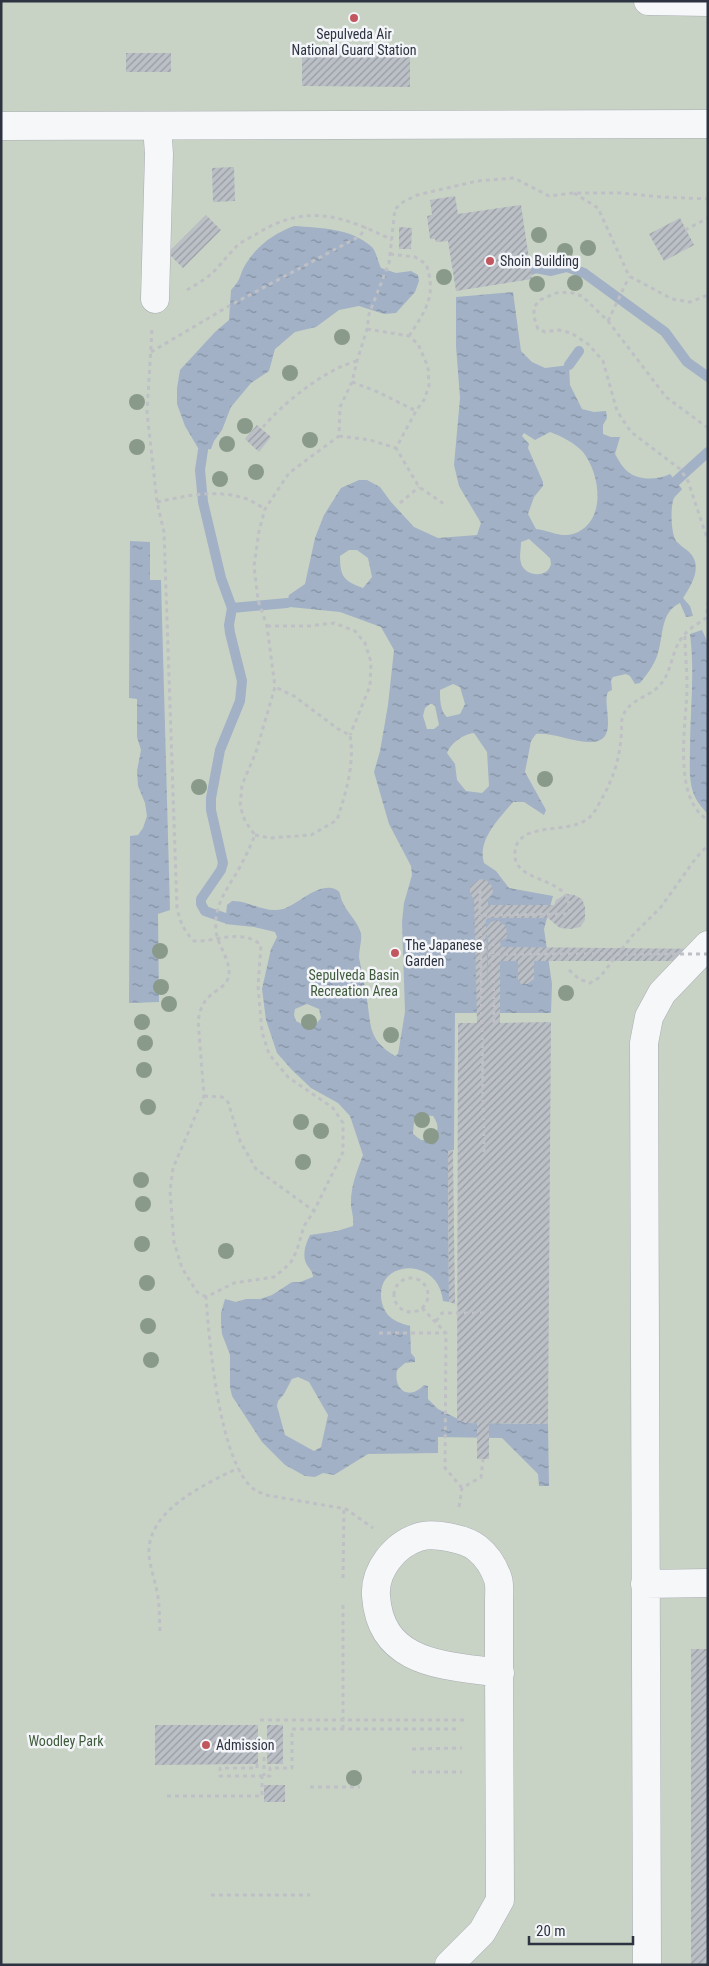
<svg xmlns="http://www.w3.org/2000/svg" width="709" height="1966" viewBox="0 0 709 1966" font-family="'Roboto Condensed',sans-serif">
	<defs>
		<pattern id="water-ripples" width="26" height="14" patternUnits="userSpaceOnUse" patternTransform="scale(1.25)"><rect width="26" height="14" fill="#a2b1c6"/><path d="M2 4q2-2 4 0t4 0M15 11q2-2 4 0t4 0" fill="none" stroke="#8491a2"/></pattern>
		<pattern id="building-hatch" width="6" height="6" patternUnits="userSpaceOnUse" patternTransform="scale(1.25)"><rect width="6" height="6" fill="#bbbfc6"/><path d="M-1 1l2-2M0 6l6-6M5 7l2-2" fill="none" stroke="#989ca2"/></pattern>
	</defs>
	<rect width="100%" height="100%" fill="#e3e6ea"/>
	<path fill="#c8d3c5" d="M1 1H708V1965H1Z"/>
	<path fill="url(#water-ripples)" fill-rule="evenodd" d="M294 226C321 228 351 228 372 247 376 251 378 262 381 268L396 273 411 271 418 275 419 281 415 292 396 313 384 314 359 306 339 310 316 327 295 332 275 349 269 371 251 383 231 407 222 430 214 441 211 449 203 450 198 448 185 426 177 404V388L180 370 215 332 229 320 231 290C241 280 239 277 244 267 256 246 273 234 294 226Z
		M513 292 521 351 532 362 545 368 569 365 570 385 582 409 594 412 606 411 607 418 603 425V434L611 437H620L615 454C618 459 622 467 627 471 638 481 658 480 670 474L682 489C680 492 676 495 674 498 670 507 671 533 676 541 680 545 684 548 688 551 704 565 692 584 683 598L690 606 693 616 686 617 680 603C659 613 664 638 657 656 654 665 646 676 640 683L635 684 630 676 626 674 613 677 611 680 612 690 608 692C602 703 617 735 598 741 582 746 554 732 536 734L531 741 525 772 546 810 544 815 524 802H513C499 819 477 840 484 863L496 871 509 888 553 896 544 929 552 984 551 1013H455L454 1150 448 1151 449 1302 443 1301C438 1254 372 1260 382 1303 386 1318 396 1322 410 1326L411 1353 415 1358V1362L405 1363 397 1370C393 1390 409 1401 424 1385L428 1386V1399L438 1409 466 1423 548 1424 549 1486H539L538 1474 502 1438 438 1437V1453L368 1454 334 1475 323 1473 315 1477 305 1476 285 1465 262 1442 232 1396 230 1387V1355L222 1334 221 1323V1313L225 1299 236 1302 246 1299H260L272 1295 292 1282H300L313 1277C313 1271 308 1268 306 1263 302 1254 306 1243 310 1235L337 1231 353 1226C354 1218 352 1213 351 1206 350 1188 357 1171 363 1155L350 1116 338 1103 311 1088 292 1070 277 1053 266 1020 262 989 271 949 277 937 275 932 254 927 225 924 227 905 232 901C249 900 264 914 283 909 298 904 319 882 335 889 341 891 340 896 342 901 347 913 358 921 361 934 362 941 359 949 359 957 361 969 364 982 366 994 372 1025 366 1038 395 1056L398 1054 405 1012 402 922 404 903 412 875 411 866 389 824 374 772 380 751 388 705 394 650 381 627 340 612 290 607 287 603 289 595 305 584 315 538 324 515 341 488 359 480H367L380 487 391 502 414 527 438 538 477 535 481 523 459 486 454 465 460 398 456 346V297ZM550 432C561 436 575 443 583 452 601 475 607 523 573 534 562 538 547 530 536 529L528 514 534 497 543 486V482L528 448 529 444 522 436 524 433 535 440ZM529 539 550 558 551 564C551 565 548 571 547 571 539 578 523 573 521 563 519 557 521 549 521 542ZM349 550H357L368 558 372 577 363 588C344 581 340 577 340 556ZM453 684 460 687 465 704 460 714 447 717C440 711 440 699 440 690ZM430 704H432L435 706 439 725 434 729H427L423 716 425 708ZM474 733 487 752 489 786 482 793 466 791 457 780 455 764 447 753C451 743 463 734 474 733ZM307 1004 319 1009 321 1018 312 1029 296 1021 294 1015 295 1009ZM421 1115 433 1116C439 1125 439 1130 433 1140H421L413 1134 414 1122ZM298 1377 309 1382 328 1415 321 1447 314 1451 285 1435 277 1406 278 1401 284 1394 292 1379Z
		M130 541 150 542V580H161L170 910 158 914 159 1002 129 1003 130 836 138 835 143 828 147 816 145 803 138 786 137 771 141 750 137 737V699L129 698Z
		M702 630 708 643V814C703 809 699 804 696 799 688 784 690 766 690 749 690 711 695 673 690 634Z"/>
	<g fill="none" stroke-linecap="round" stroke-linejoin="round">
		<path stroke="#a2b1c6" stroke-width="10" d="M519 269 528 271 536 268 551 271 567 267 584 273 665 332 687 362 708 377
			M569 365 579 351
			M203 450 200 470 203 502 221 578 232 608 229 625 230 633 242 681 240 701 220 750 211 798V810L223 863 221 870 201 899V904L205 911 225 918
			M676 481 708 452
			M232 608 287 603"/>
	</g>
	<path fill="url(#building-hatch)" fill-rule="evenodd" d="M302 49H410V87L302 86Z
		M126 53H171V72H126Z
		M234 167 235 201 213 202 212 168Z
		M455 196 458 214 521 205 532 279 456 291 448 241 436 242 435 239H430L427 216 432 215 430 200Z
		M206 215 221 230 183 268 168 253Z
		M680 218 694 245 664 261 649 234Z
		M399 227 412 228 411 249H399Z
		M257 425 271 437 259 452 245 439Z
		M479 879 486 880 492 886 493 892 488 900V905H554L556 900 566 894 574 895 582 899 585 907V920L580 927 571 929 560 928 548 918H488L486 920V928L491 922 497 920 506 926 507 935 506 938 500 941 501 947 708 949V961H534V979L527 984H521L518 979V961H500V1023L551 1022 548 1424 489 1423V1459H477V1423H466L457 1420 458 1023H477L474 900 470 893V887ZM486 934 488 938V986Z
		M448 1151H453L455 1304 449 1302Z
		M691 1649H708V1965H691Z
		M155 1725H258V1764L155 1765Z
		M267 1725H283V1764H267Z
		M264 1785H285V1802H264Z"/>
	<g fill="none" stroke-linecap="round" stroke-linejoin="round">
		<defs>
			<path id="minor" d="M648 1 708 2
				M1 126 708 124
				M155 299 159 154 157 126
				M645 1584 708 1583
				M449 1965 482 1932 500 1900C500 1819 500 1738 499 1658 499 1639 499 1620 499 1601 499 1594 500 1585 498 1579 494 1567 487 1556 477 1548 466 1539 433 1532 419 1537 394 1545 374 1571 376 1596 381 1666 446 1665 500 1673
				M647 1965 644 1043 649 1017 662 993 708 945"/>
		</defs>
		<use href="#minor" stroke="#a9adb4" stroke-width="29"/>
		<path stroke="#bec0c5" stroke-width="3" stroke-dasharray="4 4" stroke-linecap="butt" d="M574 193 598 208 629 276 672 299 690 302 708 295
			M685 230 708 218
			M390 254 415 257 426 264C437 295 426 310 409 336
			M187 290C195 285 205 280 212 273 222 264 229 253 238 245 244 240 252 237 258 233 307 203 344 216 392 240
			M608 321 629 277
			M367 329 409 336 418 344 428 367 429 386 424 400 416 411 396 448 419 487 444 504
			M152 330 147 412 157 502 164 532 177 908C180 922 184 931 194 941 216 942 241 928 261 945L258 986 262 1032 269 1054 288 1077 333 1108 343 1123V1152L314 1211 304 1226 297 1250 291 1262 284 1269 274 1277 234 1283 206 1297C209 1339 219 1465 255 1490 258 1492 262 1493 266 1495L346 1509 373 1528
			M151 352 229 306 360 236 366 227
			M352 382 378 392 416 411
			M263 427C283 403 327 368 357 361
			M708 428 666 397 608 321 582 296 569 292 556 293 540 300 534 307V317L538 329 545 332 559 330 571 333 588 344 603 361 617 411 631 432 680 469 688 481 708 541
			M339 436 370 440 396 448
			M157 502C185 496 215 489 244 498 251 500 258 505 265 509
			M400 503 419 487
			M267 626H309L334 623 355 631 365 643 371 662 370 686 350 735
			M685 636C685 652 687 669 687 686 687 721 671 798 708 820
			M255 835 270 838 311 835 337 820C346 792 355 764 350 735L338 729 294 696 275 687
			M480 890V915
			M493 954V930
			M569 970 579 979 590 983 600 977 632 936 661 907 696 858 708 845
			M204 1096 222 1097 228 1102 240 1141 256 1169 314 1211
			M484 1152 480 915 570 914C570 909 569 904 568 899 559 877 511 881 515 851 519 821 567 834 586 820 593 816 596 809 600 802 612 781 619 762 621 738 622 732 621 725 622 719 627 699 649 698 660 685 673 671 671 648 685 634 690 628 699 623 706 618L708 601
			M394 1295a17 17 0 1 1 34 0a17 17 0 1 1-34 0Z
			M206 1297 197 1292 182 1268 174 1242 170 1191 173 1168 204 1096 198 1020C200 1013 201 1005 207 999 214 990 228 987 229 974 230 958 217 945 216 930 213 903 231 885 242 863 247 854 251 844 255 835L245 821 240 806 242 785 256 752 275 687 267 626 258 600 254 566 259 531 265 509 289 473 339 436 340 407 352 382 357 361 367 329 369 314 389 263 395 209 403 202 417 195 477 181 514 178 549 196 573 193H621L661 197 708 199
			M422 1308 446 1333 445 1468 462 1488
			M436 1321 442 1313H488
			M379 1333H446
			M459 1507 462 1488 481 1477 483 1459
			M343 1578 344 1508
			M160 1631C159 1618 160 1605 157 1592 155 1580 150 1567 149 1555 146 1510 206 1484 238 1468
			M260 1720H467
			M343 1729V1604
			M253 1744H264V1776
			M412 1749 462 1748
			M257 1764V1768H220V1776H270V1768H292V1729H459
			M412 1772H462
			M310 1787H360
			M167 1796H262V1776
			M211 1895H310"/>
		<use href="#minor" stroke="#f6f7f9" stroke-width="28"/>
		<path stroke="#bec0c5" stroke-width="3" stroke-dasharray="4 4" stroke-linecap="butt" d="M494 1023 493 954H708"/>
	</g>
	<g fill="#899a8a">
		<circle cx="539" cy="235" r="8"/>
		<circle cx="588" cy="248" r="8"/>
		<circle cx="565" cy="251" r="8"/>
		<circle cx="444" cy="277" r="8"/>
		<circle cx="575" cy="283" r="8"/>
		<circle cx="537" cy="284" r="8"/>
		<circle cx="342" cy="337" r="8"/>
		<circle cx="290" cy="373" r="8"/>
		<circle cx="137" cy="402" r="8"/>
		<circle cx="245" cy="426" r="8"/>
		<circle cx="310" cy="440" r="8"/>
		<circle cx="227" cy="444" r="8"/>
		<circle cx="137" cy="447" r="8"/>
		<circle cx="256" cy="472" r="8"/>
		<circle cx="220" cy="479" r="8"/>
		<circle cx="545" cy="779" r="8"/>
		<circle cx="199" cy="787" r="8"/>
		<circle cx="160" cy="951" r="8"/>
		<circle cx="161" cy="987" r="8"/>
		<circle cx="566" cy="993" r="8"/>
		<circle cx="169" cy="1004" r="8"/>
		<circle cx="142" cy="1022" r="8"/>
		<circle cx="309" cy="1022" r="8"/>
		<circle cx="391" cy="1035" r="8"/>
		<circle cx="145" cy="1043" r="8"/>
		<circle cx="144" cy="1070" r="8"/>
		<circle cx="148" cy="1107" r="8"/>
		<circle cx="422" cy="1120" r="8"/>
		<circle cx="301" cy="1122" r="8"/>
		<circle cx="321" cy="1131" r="8"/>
		<circle cx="431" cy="1136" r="8"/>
		<circle cx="303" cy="1162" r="8"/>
		<circle cx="141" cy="1180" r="8"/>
		<circle cx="143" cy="1204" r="8"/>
		<circle cx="142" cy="1244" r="8"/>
		<circle cx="226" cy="1251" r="8"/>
		<circle cx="147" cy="1283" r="8"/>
		<circle cx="148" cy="1326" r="8"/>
		<circle cx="151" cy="1360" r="8"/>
		<circle cx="354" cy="1778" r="8"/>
	</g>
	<g fill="#c2565f" stroke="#f3f5f8" stroke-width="2">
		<circle cx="354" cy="18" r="5"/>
		<circle cx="490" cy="261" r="5"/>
		<circle cx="395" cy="953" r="5"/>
		<circle cx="206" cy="1745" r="5"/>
	</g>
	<g text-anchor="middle" stroke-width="5" stroke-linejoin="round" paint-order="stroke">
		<g font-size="14" fill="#2d3341" stroke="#f3f5f8" text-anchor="start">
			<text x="354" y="39" text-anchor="middle">Sepulveda Air<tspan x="354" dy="16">National Guard Station</tspan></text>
			<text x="500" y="266">Shoin Building</text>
			<text x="405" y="950">The Japanese<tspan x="405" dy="16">Garden</tspan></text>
			<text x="216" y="1750">Admission</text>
		</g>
		<g font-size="14" fill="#3f5b3b" stroke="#f3f5f8">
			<text x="354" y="980">Sepulveda Basin<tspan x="354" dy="16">Recreation Area</tspan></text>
			<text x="66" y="1746">Woodley Park</text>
		</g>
	</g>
	<rect width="709" height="1966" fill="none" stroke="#2d3341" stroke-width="5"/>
	<path d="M529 1936v8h104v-8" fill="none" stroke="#2d3341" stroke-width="2.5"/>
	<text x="536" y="1936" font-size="15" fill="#2d3341" stroke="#f3f5f8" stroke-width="4" paint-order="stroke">20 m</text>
</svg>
